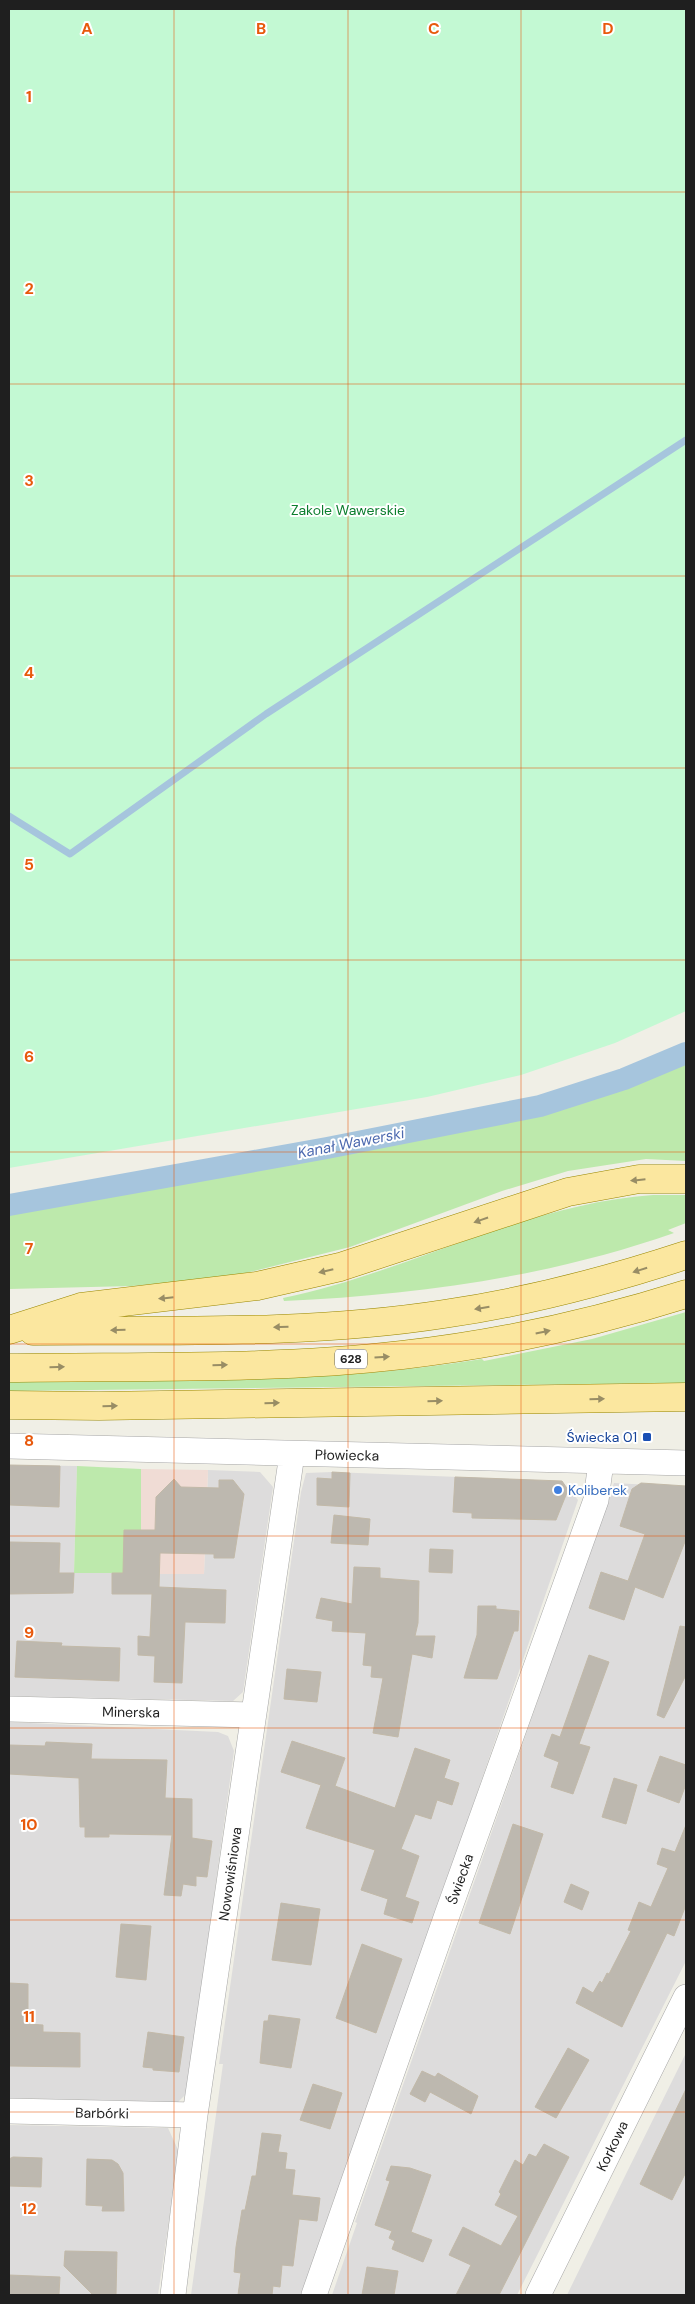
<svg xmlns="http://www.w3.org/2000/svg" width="695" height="2304" viewBox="0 0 695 2304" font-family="'DM Sans',sans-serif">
	<rect width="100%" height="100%" fill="#f0efe6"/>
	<path fill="#dddcdc" d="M9 1465 77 1466 74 1572 204 1574 208 1470 260 1472 273 1487 243 1692 233 1701 9 1696Z
		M332 1472 562 1481 578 1500 343 2182 334 2199 301 2295H191L223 2064H219L301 1492 306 1473Z
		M614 1483 686 1487V1961L517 2295H332L357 2223 355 2222Z
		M9 1722 218 1732 228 1736 234 1751 187 2093 178 2102 9 2098Z
		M686 2053V2295H567L626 2174Z
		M9 2125 168 2128 179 2152 158 2295H9Z"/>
	<path fill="#f0dcd5" d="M141 1469 208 1470 204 1574H140Z"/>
	<path fill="#bde9ac" d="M686 1059V1161L646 1159 568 1171 502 1191 350 1247 230 1277 132 1286 9 1289V1211L418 1136 579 1100Z
		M653 1195H686V1223L668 1230 674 1233C548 1277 417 1295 284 1301L283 1298C409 1272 524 1204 653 1195Z
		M686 1312V1383L9 1391V1381C166 1379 326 1385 482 1359L484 1361 592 1339Z
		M77 1466 141 1469V1530H124V1573H74Z"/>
	<path fill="#c3f9d3" d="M9 9H686V1011L615 1043 521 1075 427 1097 9 1168Z"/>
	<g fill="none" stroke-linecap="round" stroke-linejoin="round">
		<path stroke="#a6c5dd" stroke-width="7" d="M9 816 70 854 266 714 686 440"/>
		<path stroke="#a6c5dd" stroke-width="22" d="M9 1205 327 1148 540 1106 624 1079 686 1053"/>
	</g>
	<path fill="#bdb8af" stroke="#c2b9a8" d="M9 1465 60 1466 59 1507 10 1505Z
		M332 1472 350 1473 349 1507 317 1505V1478L332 1479Z
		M455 1477 562 1481 568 1490 556 1520 472 1518V1513L453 1512Z
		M174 1479 181 1487 219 1488V1480H233L244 1494 234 1558H214V1554L160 1553 159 1587 226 1590 225 1623 185 1622 182 1683 154 1682 155 1656 138 1655V1636L150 1637 152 1594H112V1573H123L124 1530H155L156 1497Z
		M641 1483 686 1486V1539L663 1598 635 1587 624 1620 589 1608 601 1572 628 1581 645 1534 620 1526 632 1489Z
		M334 1515 370 1519 368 1545 331 1543Z
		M10 1542 60 1543 59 1573H74L73 1593 9 1594Z
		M430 1549 453 1550 452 1573 429 1572Z
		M354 1567 380 1568V1578L419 1581 418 1623 415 1636H435L432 1658 412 1654 398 1737 373 1733 383 1678 371 1677 372 1666 363 1665 366 1633 332 1631 333 1621 316 1618 321 1598 352 1604Z
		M478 1606H496V1609L519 1611 518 1631H514L497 1679 464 1678 477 1635Z
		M680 1626 686 1627V1675L664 1718 657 1715Z
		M17 1641 62 1643 61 1646 120 1648 119 1681 15 1677Z
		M589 1655 609 1662 579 1744 590 1747 573 1794 551 1787 559 1762 544 1756 552 1734 560 1737Z
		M287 1669 321 1672 317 1702 284 1699Z
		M292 1741 345 1758 335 1786 395 1808 415 1748 450 1760 444 1778 459 1783 452 1805 437 1800 431 1819 415 1814 401 1849 419 1856 405 1897 419 1902 412 1923 384 1914 388 1899 361 1890 375 1850 306 1828 321 1785 281 1772Z
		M46 1742 92 1744 91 1759 167 1760 165 1798 192 1799V1838L212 1841 207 1877 196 1876V1886L183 1884 181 1896 164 1895 172 1835 109 1834V1837H85V1827H80L79 1778 9 1774V1745L45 1746Z
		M660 1756 686 1765V1784L679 1803 647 1791Z
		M614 1778 637 1785 626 1824 602 1817Z
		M513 1824 543 1834 510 1934 479 1923Z
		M686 1825V1905L674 1936 667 1933 622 2027 576 2003 583 1987 593 1993 600 1981 602 1983 607 1973 609 1974 631 1931 628 1930 639 1902 651 1907 668 1868 657 1864 662 1848 675 1852Z
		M571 1884 589 1892 582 1910 564 1902Z
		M281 1903 320 1909 311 1965 272 1960Z
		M121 1924 151 1926 146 1980 116 1977Z
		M362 1944 402 1959 376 2033 336 2018Z
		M9 1983 28 1984V2024L43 2025V2032L80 2033V2067L9 2066Z
		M269 2015 300 2019 291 2068 260 2063 264 2021H268Z
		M148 2032 184 2037 179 2072 153 2070V2068L143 2067Z
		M568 2048 589 2060 556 2118 535 2107Z
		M422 2071 435 2077 438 2073 478 2096 471 2114 430 2092 425 2102 410 2094Z
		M313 2084 342 2093 330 2129 300 2120Z
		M686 2089V2172L672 2200 640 2184Z
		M262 2133 281 2135 278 2152 287 2153 285 2169 295 2170 292 2195 320 2198 317 2221 299 2219 293 2266 282 2265 280 2287 273 2286 272 2295H238L241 2273 234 2272 236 2247 242 2210H245L252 2176H256Z
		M544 2144 569 2157 499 2295H456L471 2265 449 2255 463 2227 501 2246 518 2216 495 2205 501 2194 499 2192 515 2160 523 2165 529 2154 536 2157Z
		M13 2157 42 2158 41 2187 9 2186V2159Z
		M87 2159 112 2160 118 2164 123 2173 124 2211H102L103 2206 86 2205Z
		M391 2166 410 2168 431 2175 411 2232 432 2240 423 2262 392 2249 395 2241 389 2238 392 2231 375 2225 390 2181 386 2180Z
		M65 2251 117 2252 116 2295H93L64 2266Z
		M367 2267 398 2271 394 2295H362Z
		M9 2275 60 2277 59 2294 9 2295Z"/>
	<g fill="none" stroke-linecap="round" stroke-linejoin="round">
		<defs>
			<path id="minor" d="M9 1446 686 1463
				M9 1709 253 1715
				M9 2111 195 2115
				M173 2295 195 2115 292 1454
				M314 2295 447 1915 596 1500 601 1462
				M538 2295 686 1997"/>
			<path id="major" d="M9 1330 81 1307 257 1286 340 1267 568 1192 639 1179H686
				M33 1331C169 1330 309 1335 444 1314 527 1302 607 1281 686 1255
				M9 1368C139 1366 272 1370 402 1355 499 1344 594 1323 686 1294
				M9 1405 99 1406 686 1397"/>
		</defs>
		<use href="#minor" stroke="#a6a6a6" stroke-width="26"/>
		<use href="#major" stroke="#998701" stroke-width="29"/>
		<use href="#minor" stroke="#fff" stroke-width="25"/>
		<use href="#major" stroke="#fbe79f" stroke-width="28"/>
	</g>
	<defs><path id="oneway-solid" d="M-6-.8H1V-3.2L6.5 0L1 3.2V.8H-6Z" transform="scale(1.25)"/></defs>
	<g fill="#988d65">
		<use href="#oneway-solid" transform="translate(638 1180) rotate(174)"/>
		<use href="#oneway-solid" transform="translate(481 1220) rotate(161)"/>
		<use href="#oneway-solid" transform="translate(640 1270) rotate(163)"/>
		<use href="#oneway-solid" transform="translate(326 1271) rotate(167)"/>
		<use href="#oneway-solid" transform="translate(166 1298) rotate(174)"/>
		<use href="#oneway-solid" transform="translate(482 1308) rotate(171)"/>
		<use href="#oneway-solid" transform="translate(281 1327) rotate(178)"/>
		<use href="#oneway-solid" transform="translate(118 1330) rotate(179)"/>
		<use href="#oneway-solid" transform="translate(543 1332) rotate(-12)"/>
		<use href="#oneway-solid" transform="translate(382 1357) rotate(-4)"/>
		<use href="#oneway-solid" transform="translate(220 1365) rotate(-1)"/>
		<use href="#oneway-solid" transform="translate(57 1367) rotate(-1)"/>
		<use href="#oneway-solid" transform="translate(597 1399) rotate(-1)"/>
		<use href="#oneway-solid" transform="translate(435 1401) rotate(-1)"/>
		<use href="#oneway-solid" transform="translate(272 1403) rotate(-1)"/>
		<use href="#oneway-solid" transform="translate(110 1406) rotate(-1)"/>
	</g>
	<path fill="none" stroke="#e8590c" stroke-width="1" stroke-opacity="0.55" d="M174 9V2295M348 9V2295M521 9V2295M9 192H686M9 384H686M9 576H686M9 768H686M9 960H686M9 1152H686M9 1344H686M9 1536H686M9 1728H686M9 1920H686M9 2112H686"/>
	<rect fill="#1a4fb4" stroke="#fff" stroke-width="2" x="642" y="1432" width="10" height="10" rx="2.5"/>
	<circle fill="#3f7fe0" stroke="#fff" stroke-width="2" cx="558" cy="1490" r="5"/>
	<g text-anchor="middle" stroke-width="4" stroke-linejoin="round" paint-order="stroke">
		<rect fill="#fff" stroke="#626262" stroke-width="1" x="335" y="1349.5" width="32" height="19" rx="4"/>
		<g font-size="12" font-weight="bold" fill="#1f1f1f">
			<text x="351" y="1363">628</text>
		</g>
		<g font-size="14" fill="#0c7e2e" stroke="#fff">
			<text x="348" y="515">Zakole Wawerskie</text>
		</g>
		<g font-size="14" fill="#164399" stroke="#fff" text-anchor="end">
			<text x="637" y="1442">Świecka 01</text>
		</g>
		<g font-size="14" fill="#1f1f1f" stroke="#fff">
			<text transform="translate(347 1455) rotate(1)" y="5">Płowiecka</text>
			<text transform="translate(131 1712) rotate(1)" y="5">Minerska</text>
			<text transform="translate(230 1874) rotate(-82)" y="5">Nowowiśniowa</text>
			<text transform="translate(460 1879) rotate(-70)" y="5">Świecka</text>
			<text transform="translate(102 2113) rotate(1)" y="5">Barbórki</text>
			<text transform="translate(612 2146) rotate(-64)" y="5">Korkowa</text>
		</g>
		<g font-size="14" fill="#366cbe" stroke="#fff" text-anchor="start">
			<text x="568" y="1495">Koliberek</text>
		</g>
		<g font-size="15" font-style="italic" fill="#4c69af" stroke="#fff">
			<text transform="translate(351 1143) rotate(-11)" y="5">Kanał Wawerski</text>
		</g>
	</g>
	<g font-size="16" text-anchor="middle" font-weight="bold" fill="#e8590c" stroke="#fff" stroke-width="4" stroke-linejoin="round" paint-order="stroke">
		<text x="87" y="34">A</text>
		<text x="261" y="34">B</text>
		<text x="434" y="34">C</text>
		<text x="608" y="34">D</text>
		<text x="29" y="102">1</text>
		<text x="29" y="294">2</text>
		<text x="29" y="486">3</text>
		<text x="29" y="678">4</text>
		<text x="29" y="870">5</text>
		<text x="29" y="1062">6</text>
		<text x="29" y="1254">7</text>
		<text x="29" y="1446">8</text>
		<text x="29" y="1638">9</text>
		<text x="29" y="1830">10</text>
		<text x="29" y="2022">11</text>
		<text x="29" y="2214">12</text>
	</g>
	<rect width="695" height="2304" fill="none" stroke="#1f1f1f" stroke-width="20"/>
</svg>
